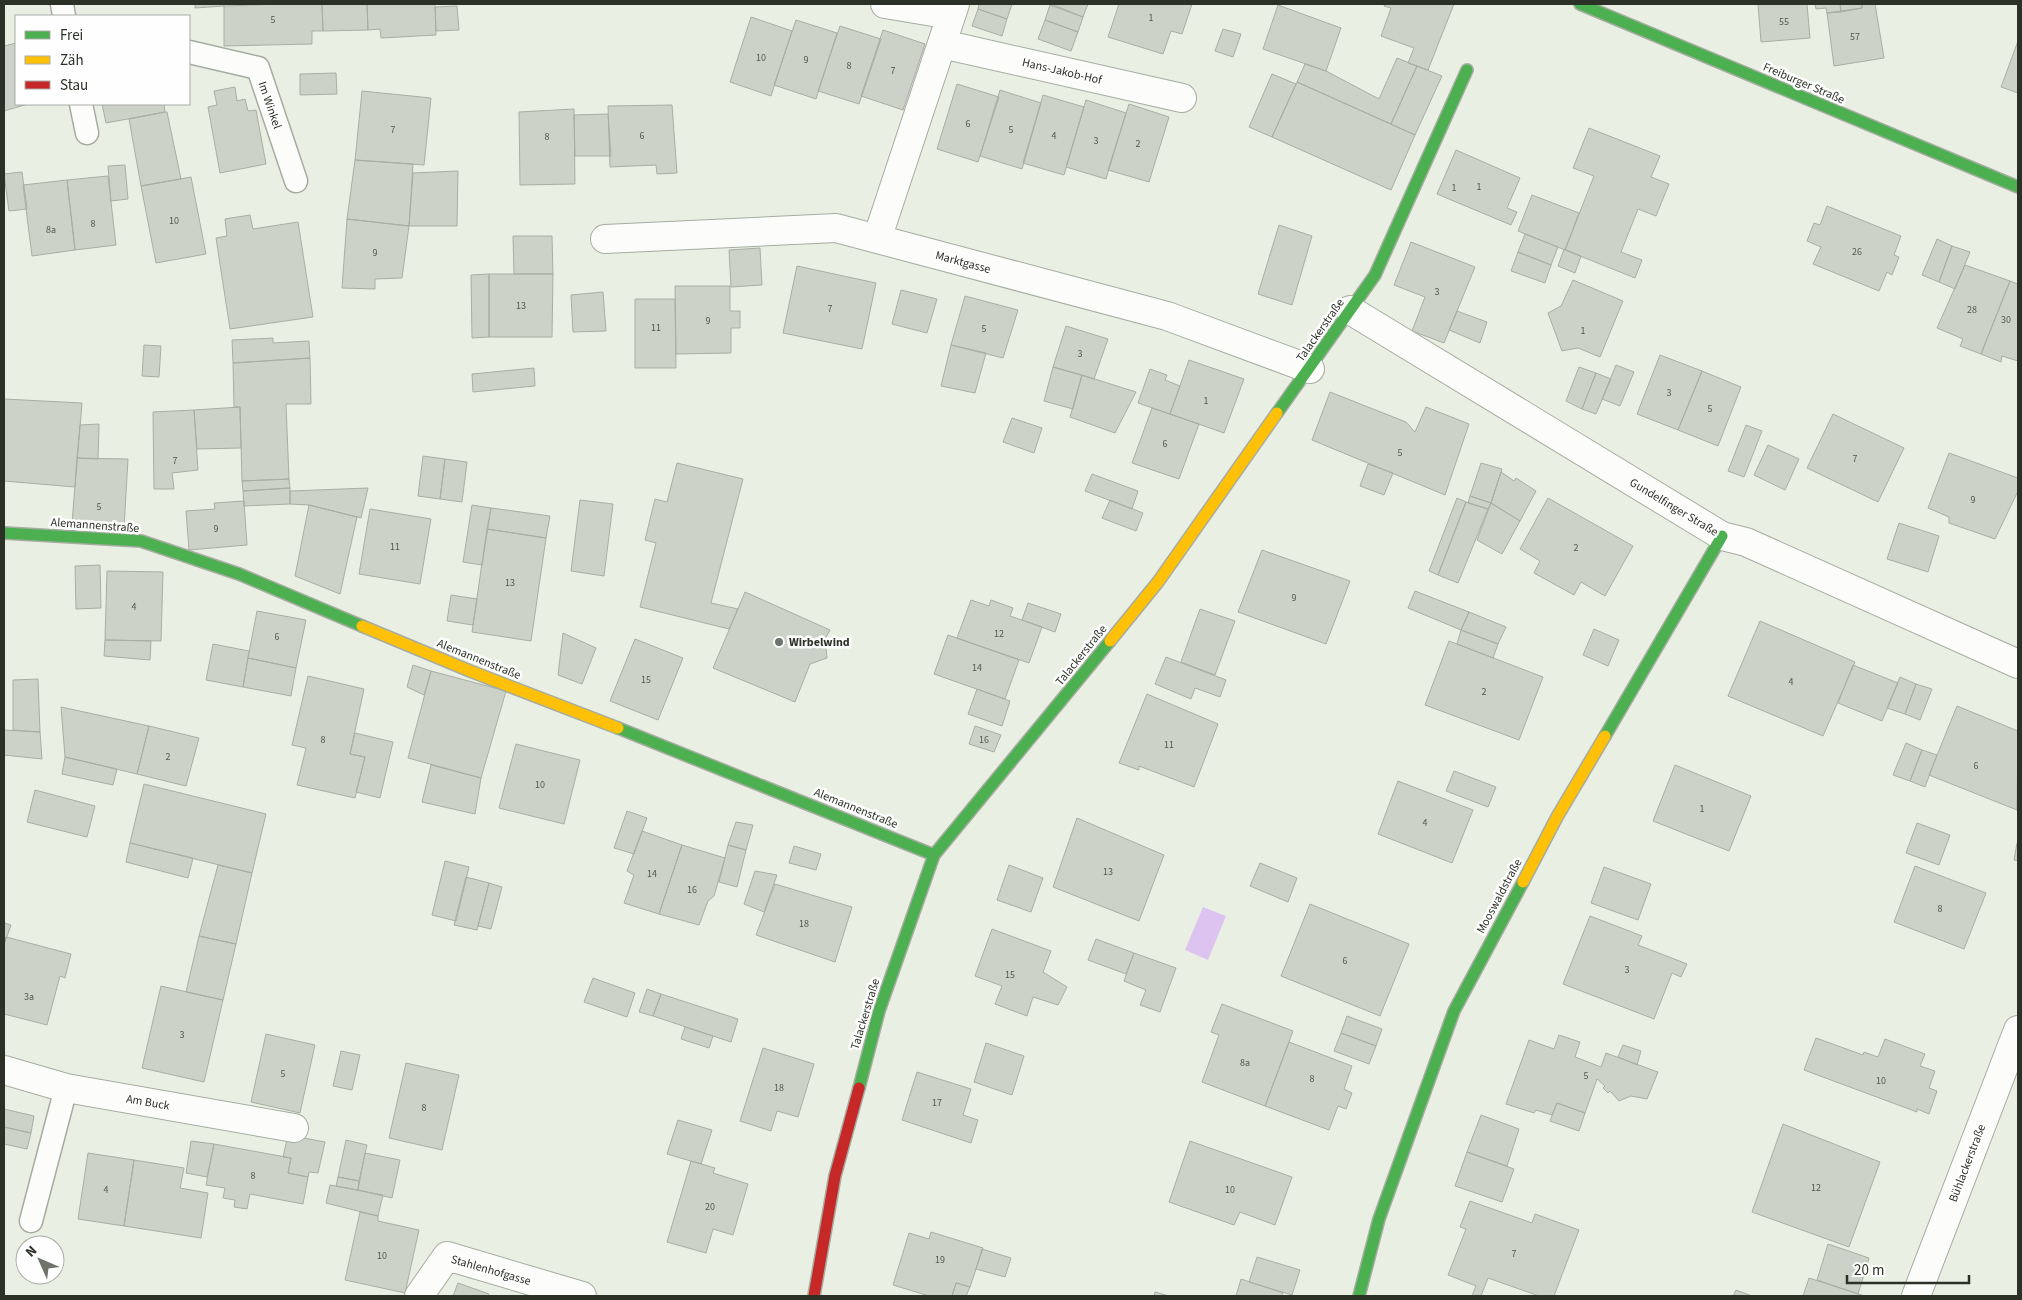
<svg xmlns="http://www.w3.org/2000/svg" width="2022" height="1300" viewBox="0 0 2022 1300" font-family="'Source Sans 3',sans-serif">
	<rect width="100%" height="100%" fill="#e9f0e3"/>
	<path fill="#ddc4f0" d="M1203 907 1226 916 1208 960 1185 950Z"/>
	<path fill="#ccd2c8" stroke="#a9aea4" d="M195 4H224V6L195 8Z
		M284 4H322L323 31H312V44L224 46V6Z
		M322 4H367L368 30 323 31Z
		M367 4H435L436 35 381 38 380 29 368 30Z
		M979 4H1012L1007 19 978 9Z
		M1051 4H1088L1083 17Z
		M1119 4H1192L1182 34 1171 31 1163 54 1108 37Z
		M1385 4H1454L1428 70 1408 63 1414 48 1381 36 1391 8 1384 6Z
		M1758 4H1807L1810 38 1761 42Z
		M1815 4H1840L1841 12 1827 13 1826 8 1816 9Z
		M1840 4H1862V8L1841 12Z
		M1862 4H1875L1884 58 1834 66 1827 13 1862 8Z
		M1050 5 1083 17 1078 32 1045 20Z
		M1278 5 1341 28 1326 71 1263 49Z
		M457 6 459 30 436 31 435 7Z
		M978 9 1007 19 1002 36 972 26Z
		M751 17 792 31 771 96 730 82Z
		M796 20 837 33 816 99 774 85Z
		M1045 20 1078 32 1071 51 1038 39Z
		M840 26 881 39 859 104 818 91Z
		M1223 29 1241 34 1233 57 1215 51Z
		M883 30 925 44 903 110 861 96Z
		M2018 41V93L2001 87Z
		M16 43V104H28L4 111V46Z
		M1397 58 1417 66 1391 124 1297 82 1305 64 1326 71 1379 99Z
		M1417 66 1442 76 1415 135 1391 124Z
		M336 73 337 94 300 95V74Z
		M1272 74 1296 84 1272 137 1249 127Z
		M1297 82 1415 135 1391 190 1272 137Z
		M957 84 999 97 978 162 937 149Z
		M235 87 237 101 245 99 248 111 256 110 266 164 220 173 208 107 217 105 214 91Z
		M1000 90 1041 103 1022 169 980 156Z
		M362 91 431 98 424 165 355 160Z
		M1043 95 1084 107 1064 175 1023 163Z
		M1086 100 1126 113 1106 179 1066 167Z
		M102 104H164L165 112 106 123Z
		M1129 104 1169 117 1149 182 1108 170Z
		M672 105 677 173 657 174 656 165 610 167 608 106Z
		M574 109 575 184 520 185 519 112Z
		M165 112H167L181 179 141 186 129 119Z
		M608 114 611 156H575L574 115Z
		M1589 128 1660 156 1651 177 1669 184 1656 216 1638 209 1621 252 1642 260 1635 278 1565 250 1594 176 1573 168Z
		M1456 150 1520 178 1507 208 1517 212 1511 225 1437 194Z
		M355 160 413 164 409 226 347 219Z
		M125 165 128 199 111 201 108 166Z
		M458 171 457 226H409L413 173Z
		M22 172 27 209 9 211 4 174Z
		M108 176 116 245 75 250 67 180Z
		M191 177 206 254 156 263 141 186Z
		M67 180 75 250 32 256 23 185Z
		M1532 195 1579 213 1565 250 1518 231Z
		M1827 206 1901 236 1894 255 1899 257 1892 275 1887 272 1879 291 1813 264 1821 247 1807 241 1814 223 1820 225Z
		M250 215 253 229 298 222 313 317 230 329 216 238 227 236 225 219Z
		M347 219 409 226 402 278 375 279V289L342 288Z
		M1279 225 1312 236 1292 305 1258 294Z
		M1525 234 1558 247 1551 265 1518 252Z
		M513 236H552L553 274H514Z
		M1937 239 1952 246 1939 282 1922 275Z
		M1411 242 1475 267 1444 343 1412 331 1425 297 1394 285Z
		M1952 246 1970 252 1955 289 1939 282Z
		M760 248 762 285 731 287 729 250Z
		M1564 249 1581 256 1575 273 1558 266Z
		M1518 252 1551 265 1545 283 1511 271Z
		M1965 265 2010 281 1981 354 1960 346 1963 339 1937 328Z
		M797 266 876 283 862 349 783 333Z
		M489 274H553L552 337H489Z
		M489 274V337L472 338 471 275Z
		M1573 280 1623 301 1600 357 1578 348 1562 351 1548 313 1561 306Z
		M2010 281 2018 284V361L2002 356 2001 362 1981 354Z
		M675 286H730V311H740V328H731V353L676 354Z
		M901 290 937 299 927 333 892 324Z
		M603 292 606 331 573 332 571 295Z
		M965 296 1018 310 1003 358 951 345Z
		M635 299H675L676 368H635Z
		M1457 311 1487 322 1480 343 1449 330Z
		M1066 326 1108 339 1094 379 1053 367Z
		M273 338V343L309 341 310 358 233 363 232 340Z
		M144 345 161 346 159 377 142 376Z
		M951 345 986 353 975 393 941 386Z
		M1660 355 1702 371 1678 430 1637 414Z
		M310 358 311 404H286L289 479 242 481 240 407H234L233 363Z
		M1189 360 1244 379 1224 433 1170 414Z
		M1616 365 1634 372 1620 406 1602 399Z
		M1053 367 1082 375 1073 409 1044 401Z
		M1579 367 1596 373 1582 409 1566 401Z
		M534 368 535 386 473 392 472 374Z
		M1150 369 1167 375 1165 380 1180 386 1170 414 1138 403Z
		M1702 371 1741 387 1718 446 1678 430Z
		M1596 373 1611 379 1596 414 1582 409Z
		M1082 375 1136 392 1115 433 1070 417Z
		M1330 392 1406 422 1415 432 1426 407 1469 424 1445 495 1312 440Z
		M4 399 82 403 75 487 4 481Z
		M240 407 241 448 197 449 194 410Z
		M1152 408 1199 424 1179 479 1132 463Z
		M194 410 198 470 172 473 174 489H154L153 412Z
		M1833 414 1904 448 1878 502 1807 468Z
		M1012 418 1042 428 1034 453 1003 442Z
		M99 424 98 459 77 458 80 425Z
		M1746 425 1762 431 1744 477 1728 471Z
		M1768 445 1799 459 1785 490 1754 475Z
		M1949 453 2018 478V491L1995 539 1949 523V517L1928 508Z
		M423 456 445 459 440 499 418 496Z
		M77 458 128 459 124 528 72 524Z
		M445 459 467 462 462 502 440 499Z
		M677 463 743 479 711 603 738 609 729 629 640 607 656 543 645 540 655 499 667 502Z
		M1481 463 1502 469 1491 503 1470 496Z
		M1368 464 1393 473 1384 495 1360 486Z
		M1501 472 1514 481 1516 478 1536 491 1520 521 1491 503Z
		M1092 474 1138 491 1132 509 1085 491Z
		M289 479 290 488 243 491 242 481Z
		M290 488V504L244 506 243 491Z
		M368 488 361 518 309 505 290 504V491Z
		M1470 496 1491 503 1488 509 1468 503Z
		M1457 498 1466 502 1438 575 1429 571Z
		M1548 498 1633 546 1605 596 1581 582 1574 595 1534 573 1540 561 1520 549Z
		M580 500 613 504 604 576 571 571Z
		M1110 500 1143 513 1136 531 1102 518Z
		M244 501 247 545 189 550 186 511 215 509 214 503Z
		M1466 502 1488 509 1458 583 1438 575Z
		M1491 503 1520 521 1502 554 1477 540Z
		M309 505 357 517 340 594 295 576Z
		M472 505 491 508 482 565 463 562Z
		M491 508 550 516 546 538 487 529Z
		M370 509 431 519 420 584 359 574Z
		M1899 523 1939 536 1928 572 1887 559Z
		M487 529 546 538 531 641 472 632Z
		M1262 550 1350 581 1326 644 1238 612Z
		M100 565 101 608 76 609 75 566Z
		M107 571 163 572 161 641 105 640Z
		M1415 591 1469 612 1461 630 1408 608Z
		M745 592 830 630 825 639 827 658 810 664 795 702 713 668Z
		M451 595 477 599 473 625 447 621Z
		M971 600 989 606 991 600 1013 608 1010 616 1042 627 1029 663 957 638Z
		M1028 603 1061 614 1055 632 1022 620Z
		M1200 609 1235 621 1215 675 1181 662Z
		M257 611 306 620 296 668 248 658Z
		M1469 612 1506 627 1498 644 1461 630Z
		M1760 621 1855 662 1823 736 1728 696Z
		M1594 629 1619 640 1608 666 1583 655Z
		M1461 630 1498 644 1493 658 1457 644Z
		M563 633 596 648 582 684 558 675Z
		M948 635 1019 660 1005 699 934 674Z
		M635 639 683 658 658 720 610 701Z
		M105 640 151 641 150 660 104 656Z
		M1449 641 1543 677 1519 740 1425 705Z
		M213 644 249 651 243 687 206 680Z
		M1166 657 1226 680 1220 697 1195 688 1191 699 1155 684Z
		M248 658 296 668 291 696 243 687Z
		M413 665 431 671 424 695 407 687Z
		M1853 665 1898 683 1882 721 1838 703Z
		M431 671 506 691 481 778 408 758Z
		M308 676 364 689 350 754 365 757 355 798 297 785 306 748 292 745Z
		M1900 677 1916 684 1905 714 1887 708Z
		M38 679 40 732 13 730V680Z
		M1916 684 1932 689 1920 720 1905 714Z
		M977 689 1010 701 1002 726 968 714Z
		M1147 694 1218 724 1194 787 1139 766V770L1119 763Z
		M1957 706 2018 731 2017 810 1929 775Z
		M61 707 149 726 137 774 65 757Z
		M149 726 199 738 186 786 137 774Z
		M975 726 1001 735 994 752 969 744Z
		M4 730 40 732 42 759 4 755Z
		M355 733 393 742 380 798 356 792 365 757 350 754Z
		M1906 743 1922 750 1910 781 1893 775Z
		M516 744 580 760 564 824 499 808Z
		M1922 750 1937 755 1925 787 1910 781Z
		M65 757 117 769 113 785 62 774Z
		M431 765 481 778 475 814 422 802Z
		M1675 765 1751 796 1729 851 1653 821Z
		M1454 771 1496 787 1488 807 1446 791Z
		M1398 781 1473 810 1452 863 1378 834Z
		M144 784 266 814 252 873 130 843Z
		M35 790 95 806 87 837 27 822Z
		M627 811 647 818 634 854 614 848Z
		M1077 818 1164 855 1139 921 1053 887Z
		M736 822 753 825 746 850 728 845Z
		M1917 823 1950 835 1939 865 1906 853Z
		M642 831 682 845 659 914 624 903 634 875 627 871Z
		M130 843 193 858 188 878 126 862Z
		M2017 843H2018V861L2014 860Z
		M682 845 725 858 714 896 708 901 699 925 659 914Z
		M728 845 746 850 737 887 719 882Z
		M794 846 821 854 816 870 789 863Z
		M445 861 469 867 456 921 432 915Z
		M1260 863 1297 878 1288 902 1250 886Z
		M218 865 252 873 236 944 199 936Z
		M1009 865 1043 878 1031 912 997 900Z
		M1915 866 1986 893 1964 949 1894 922Z
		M1604 867 1651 884 1638 920 1591 903Z
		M755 871 777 875 764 912 744 904Z
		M466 877 489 883 477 930 454 925Z
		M489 883 502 887 491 929 478 926Z
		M775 884 852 907 835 962 756 935Z
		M1310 904 1409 944 1380 1016 1281 976Z
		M1590 916 1642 936 1638 945 1687 964 1681 977 1672 973 1654 1019 1563 984Z
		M4 923 11 925 4 945Z
		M992 929 1051 951 1043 972 1067 987 1058 1005 1033 997 1027 1016 995 1004 1002 986 975 976Z
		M199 936 236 944 223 1000 186 992Z
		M6 937 71 954 65 978 60 976 47 1025 4 1014V945Z
		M1096 939 1134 953 1126 974 1088 960Z
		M1134 953 1176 968 1160 1012 1140 1005 1146 990 1124 981Z
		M593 978 635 993 627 1017 584 1002Z
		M161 986 223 1000 204 1082 142 1068Z
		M647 989 661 994 653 1016 639 1012Z
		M661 994 738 1019 731 1042 653 1016Z
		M1222 1004 1293 1031 1265 1106 1202 1082 1219 1035 1211 1032Z
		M1347 1016 1382 1029 1376 1046 1341 1033Z
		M685 1027 713 1036 709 1048 681 1039Z
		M1341 1033 1376 1046 1369 1064 1334 1051Z
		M266 1034 315 1045 300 1113 251 1102Z
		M1559 1035 1580 1042 1575 1057 1601 1067 1606 1053 1658 1072 1647 1099 1631 1096 1619 1101 1610 1091 1608 1093 1603 1088 1605 1086 1597 1079 1585 1113 1557 1103 1552 1115 1536 1110 1534 1113 1506 1104 1529 1040 1554 1049Z
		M1816 1038 1863 1055 1864 1052 1878 1057 1885 1039 1925 1054 1920 1066 1935 1071 1929 1088 1937 1091 1929 1114 1917 1109V1112L1804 1070Z
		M1289 1042 1352 1066 1344 1089 1352 1093 1346 1109 1338 1106 1329 1130 1265 1106Z
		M986 1043 1024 1056 1012 1095 974 1082Z
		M1623 1045 1641 1051 1637 1065 1618 1057Z
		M763 1048 814 1064 798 1117 777 1111 771 1131 740 1121Z
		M341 1051 360 1055 352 1090 333 1086Z
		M406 1063 459 1075 442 1150 389 1138Z
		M917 1072 971 1089 963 1115 978 1120 971 1143 902 1120Z
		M1557 1103 1585 1113 1579 1131 1550 1121Z
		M4 1109 34 1116 31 1133 4 1127Z
		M1481 1115 1519 1129 1507 1166 1467 1152Z
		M678 1120 712 1130 701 1164 667 1154Z
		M1783 1124 1880 1162 1849 1247 1752 1212Z
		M4 1127 31 1133 27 1149 4 1144Z
		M288 1135 325 1142 318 1173 309 1172 308 1177 288 1173 291 1158 283 1157Z
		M346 1140 367 1145 359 1181 338 1177Z
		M191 1141 214 1144 207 1177 186 1173Z
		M1190 1141 1292 1177 1275 1225 1240 1212 1234 1225 1169 1202Z
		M214 1144 291 1158 288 1173 308 1177 303 1204 250 1194 247 1209 234 1207 235 1200 223 1198 225 1188 206 1185Z
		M1467 1152 1514 1169 1502 1202 1455 1186Z
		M88 1153 134 1160 124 1226 78 1219Z
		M365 1153 400 1160 392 1198 358 1190Z
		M134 1160 184 1168 180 1188 208 1193 201 1238 124 1226Z
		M691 1161 715 1168 713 1173 748 1184 733 1235 713 1229 706 1253 667 1242Z
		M338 1177 359 1181 358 1190 336 1186Z
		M330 1185 383 1195 378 1216 326 1203Z
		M1470 1201 1532 1223 1535 1214 1579 1230 1554 1296H1539L1488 1278 1481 1296H1472L1476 1286 1448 1275 1466 1229 1460 1227Z
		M360 1212 378 1216V1221L419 1230 405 1293 345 1280Z
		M931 1232 983 1248 970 1287 956 1283 952 1296H929L893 1285 909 1233 929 1239Z
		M1828 1244 1869 1258 1858 1294 1817 1280Z
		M982 1249 1011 1258 1005 1277 976 1269Z
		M1257 1257 1300 1270 1292 1295 1249 1282Z
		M1809 1278 1862 1295V1296H1803Z
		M1241 1279 1283 1293 1282 1296H1236Z
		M458 1283 489 1294 488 1296H453Z
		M956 1283 970 1287 966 1296H952Z
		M1736 1290 1752 1296H1733Z
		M1155 1292 1169 1296H1154Z"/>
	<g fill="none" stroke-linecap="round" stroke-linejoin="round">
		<defs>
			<path id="lane" d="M62 4 64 16
				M189 52 258 68 296 181
				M81 104 87 133
				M31 1221 66 1088"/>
			<path id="street" d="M885 4 951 15
				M942 44 1182 98
				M605 239 836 228 1167 316 1310 369
				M877 239 955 4
				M1350 310 1722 536 1746 542 2018 664
				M4 1070 66 1088 294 1128
				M419 1296 447 1256 582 1296
				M1916 1296 2018 1030"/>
			<path id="fast" d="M1580 4 2018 187
				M1277 413 1375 275 1467 70
				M4 533 141 541 239 574 362 626
				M618 728 934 855
				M1605 736 1722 536
				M859 1088 879 1011 934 855 1110 641
				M1359 1296 1379 1219 1454 1011 1523 882"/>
			<path id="slow" d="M362 626 470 671 618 728
				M1110 641 1158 582 1277 413
				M1523 882 1557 817 1605 736"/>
			<path id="jam" d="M814 1296 835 1176 859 1088"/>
		</defs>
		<use href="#lane" stroke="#a6aca1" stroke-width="25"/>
		<use href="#street" stroke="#a6aca1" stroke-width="30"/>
		<use href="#fast" stroke="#a6aca1" stroke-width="14"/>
		<use href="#slow" stroke="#a6aca1" stroke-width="14"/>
		<use href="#jam" stroke="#a6aca1" stroke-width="14"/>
		<use href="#lane" stroke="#fcfdfb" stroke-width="22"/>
		<use href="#street" stroke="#fcfdfb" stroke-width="28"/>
		<use href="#fast" stroke="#4caf50" stroke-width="11"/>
		<use href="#slow" stroke="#ffc107" stroke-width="11"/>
		<use href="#jam" stroke="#c62828" stroke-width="11"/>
	</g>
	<circle fill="#6e7469" stroke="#fefefe" stroke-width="2" cx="779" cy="642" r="5"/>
	<g text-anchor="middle" stroke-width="5" stroke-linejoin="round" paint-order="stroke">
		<g font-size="10" fill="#54594f">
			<text x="1151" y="21">1</text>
			<text x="273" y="23">5</text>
			<text x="1784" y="25">55</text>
			<text x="1855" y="40">57</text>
			<text x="761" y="61">10</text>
			<text x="806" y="63">9</text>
			<text x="849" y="69">8</text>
			<text x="893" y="74">7</text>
			<text x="968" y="127">6</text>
			<text x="393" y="133">7</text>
			<text x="1011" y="133">5</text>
			<text x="642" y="139">6</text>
			<text x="1054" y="139">4</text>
			<text x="547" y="140">8</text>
			<text x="1096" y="144">3</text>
			<text x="1138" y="147">2</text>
			<text x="1479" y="190">1</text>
			<text x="1454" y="191">1</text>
			<text x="174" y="224">10</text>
			<text x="93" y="227">8</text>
			<text x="51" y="233">8a</text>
			<text x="1857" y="255">26</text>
			<text x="375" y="256">9</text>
			<text x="1437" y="295">3</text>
			<text x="521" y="309">13</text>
			<text x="830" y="312">7</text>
			<text x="1972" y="313">28</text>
			<text x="2006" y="323">30</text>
			<text x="708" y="324">9</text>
			<text x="656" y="331">11</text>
			<text x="984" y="332">5</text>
			<text x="1583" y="334">1</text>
			<text x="1080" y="357">3</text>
			<text x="1669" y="396">3</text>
			<text x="1206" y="404">1</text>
			<text x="1710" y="412">5</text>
			<text x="1165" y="447">6</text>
			<text x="1400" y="456">5</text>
			<text x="1855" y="462">7</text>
			<text x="175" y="464">7</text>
			<text x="1973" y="503">9</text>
			<text x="99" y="510">5</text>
			<text x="216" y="532">9</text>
			<text x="395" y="550">11</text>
			<text x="1576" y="551">2</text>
			<text x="510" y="586">13</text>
			<text x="1294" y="601">9</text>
			<text x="134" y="610">4</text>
			<text x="999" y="637">12</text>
			<text x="277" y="640">6</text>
			<text x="977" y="671">14</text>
			<text x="646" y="683">15</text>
			<text x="1791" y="685">4</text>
			<text x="1484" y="695">2</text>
			<text x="323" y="743">8</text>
			<text x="984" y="743">16</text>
			<text x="1169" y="748">11</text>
			<text x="168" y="760">2</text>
			<text x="1976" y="769">6</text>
			<text x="540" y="788">10</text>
			<text x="1702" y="812">1</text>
			<text x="1425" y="826">4</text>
			<text x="1108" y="875">13</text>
			<text x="652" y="877">14</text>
			<text x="692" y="893">16</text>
			<text x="1940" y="912">8</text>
			<text x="804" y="927">18</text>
			<text x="1345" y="964">6</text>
			<text x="1627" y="973">3</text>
			<text x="1010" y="978">15</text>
			<text x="29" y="1000">3a</text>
			<text x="182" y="1038">3</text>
			<text x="1245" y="1066">8a</text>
			<text x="283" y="1077">5</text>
			<text x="1586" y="1079">5</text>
			<text x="1312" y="1082">8</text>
			<text x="1881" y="1084">10</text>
			<text x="779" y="1091">18</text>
			<text x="937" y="1106">17</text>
			<text x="424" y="1111">8</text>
			<text x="253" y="1179">8</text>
			<text x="1816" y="1191">12</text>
			<text x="106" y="1193">4</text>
			<text x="1230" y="1193">10</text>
			<text x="710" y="1210">20</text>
			<text x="1514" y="1257">7</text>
			<text x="382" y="1259">10</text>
			<text x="940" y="1263">19</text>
		</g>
		<g font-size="12" fill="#2c3127" stroke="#fefefe">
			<text transform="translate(1062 71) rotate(13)" y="4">Hans-Jakob-Hof</text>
			<text transform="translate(1804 83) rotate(23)" y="4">Freiburger Straße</text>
			<text transform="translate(270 105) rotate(71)" y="4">Im Winkel</text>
			<text transform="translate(963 262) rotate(15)" y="4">Marktgasse</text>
			<text transform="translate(1320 330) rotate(-55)" y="4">Talackerstraße</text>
			<text transform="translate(1674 507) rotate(31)" y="4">Gundelfinger Straße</text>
			<text transform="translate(95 525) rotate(4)" y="4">Alemannenstraße</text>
			<text transform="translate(1081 655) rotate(-51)" y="4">Talackerstraße</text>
			<text transform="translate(479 659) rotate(22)" y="4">Alemannenstraße</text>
			<text transform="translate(856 808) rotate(22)" y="4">Alemannenstraße</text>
			<text transform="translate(1499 896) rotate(-62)" y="4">Mooswaldstraße</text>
			<text transform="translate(865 1014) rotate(-73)" y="4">Talackerstraße</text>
			<text transform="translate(148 1102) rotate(10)" y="4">Am Buck</text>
			<text transform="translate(1967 1163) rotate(-69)" y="4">Bühlackerstraße</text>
			<text transform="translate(491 1270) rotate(16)" y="4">Stahlenhofgasse</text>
		</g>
		<g font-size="12" font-weight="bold" fill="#2c3127" stroke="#fefefe" text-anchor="start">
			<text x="789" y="646">Wirbelwind</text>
		</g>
	</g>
	<rect width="2022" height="1300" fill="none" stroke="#2c3127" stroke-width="10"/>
	<rect x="15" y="15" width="175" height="90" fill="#fefefe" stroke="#aaaca8"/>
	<rect x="25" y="31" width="25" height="8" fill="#4caf50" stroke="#aaaca8"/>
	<text x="60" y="40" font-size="15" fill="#2c3127">Frei</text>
	<rect x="25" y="56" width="25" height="8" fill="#ffc107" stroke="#aaaca8"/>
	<text x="60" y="65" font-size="15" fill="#2c3127">Zäh</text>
	<rect x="25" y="81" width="25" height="8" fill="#c62828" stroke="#aaaca8"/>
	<text x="60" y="90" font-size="15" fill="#2c3127">Stau</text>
	<g transform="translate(40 1260) rotate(315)"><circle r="24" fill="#fefefe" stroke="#aaaca8"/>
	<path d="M0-4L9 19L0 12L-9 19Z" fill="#6e7469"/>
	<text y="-8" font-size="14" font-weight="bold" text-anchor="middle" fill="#2c3127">N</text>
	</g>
	<path d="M1847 1275v8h122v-8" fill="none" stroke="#2c3127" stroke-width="2.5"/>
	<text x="1854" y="1275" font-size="15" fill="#2c3127" stroke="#fefefe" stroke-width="4" paint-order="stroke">20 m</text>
</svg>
